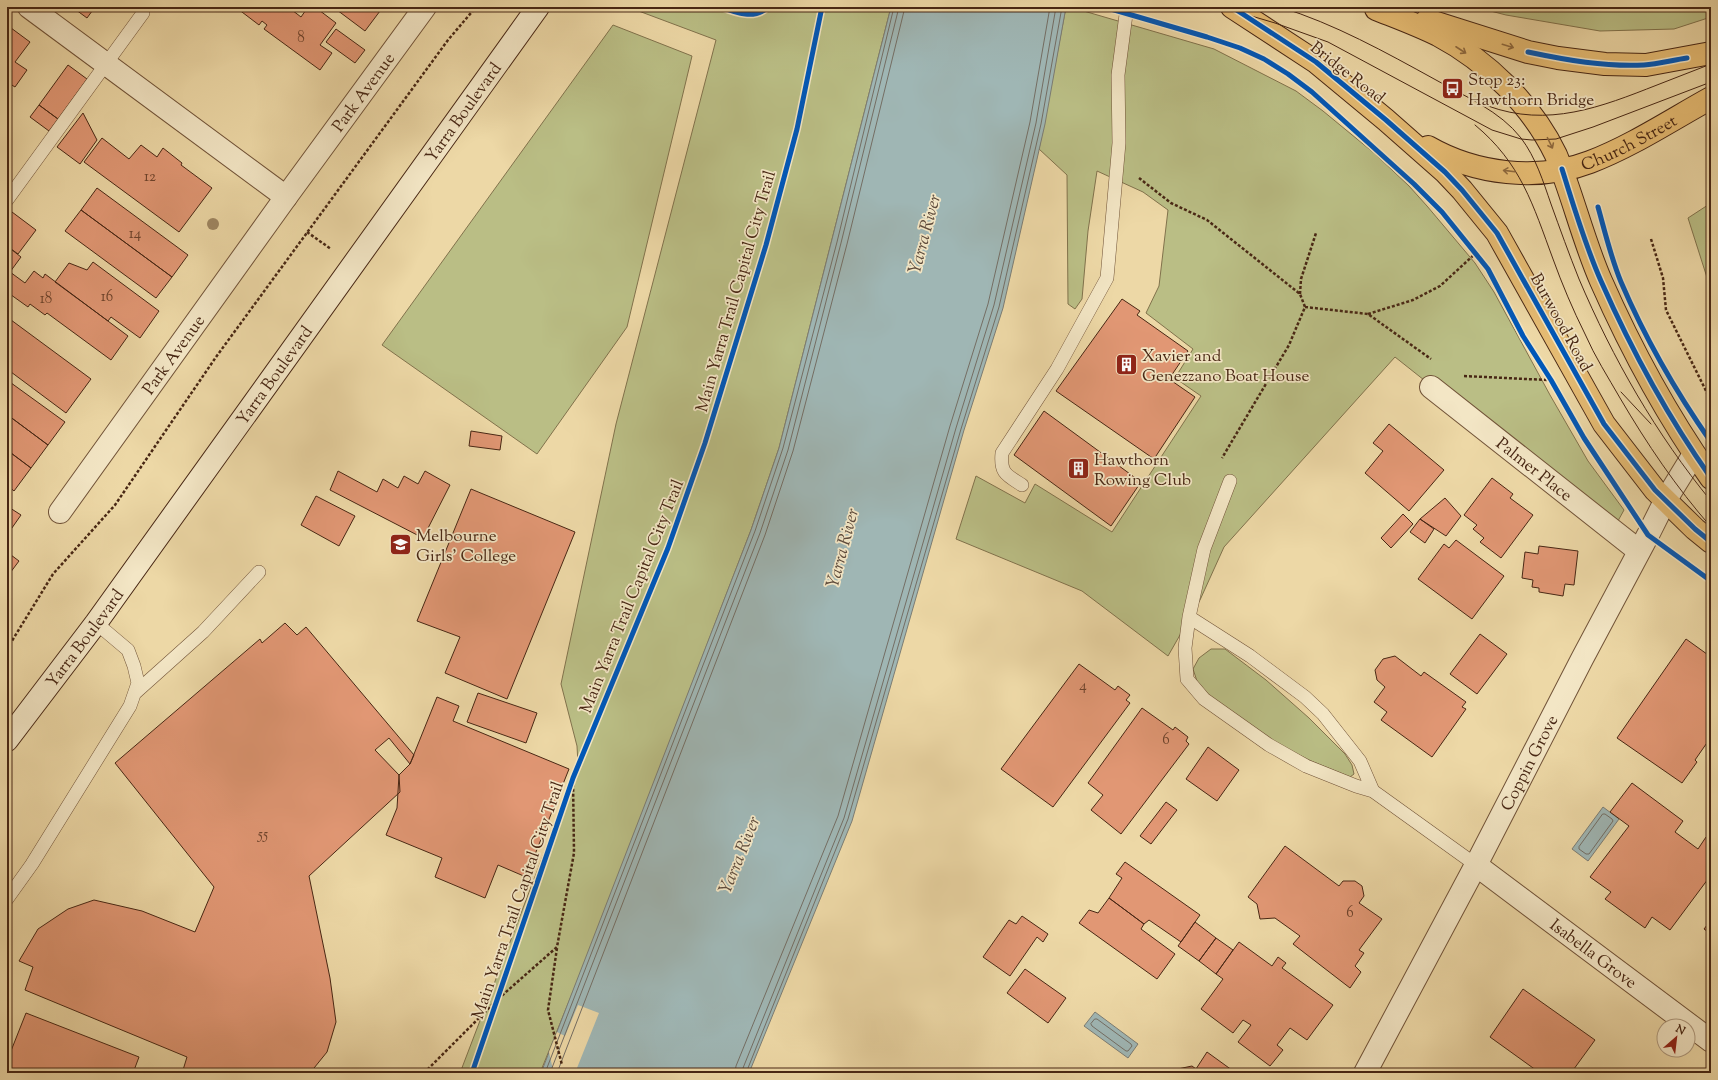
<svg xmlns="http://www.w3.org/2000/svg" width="1718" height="1080" viewBox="0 0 1718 1080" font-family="'Sorts Mill Goudy',serif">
	<rect width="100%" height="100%" fill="#edd8a6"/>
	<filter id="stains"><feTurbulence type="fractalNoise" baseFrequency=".005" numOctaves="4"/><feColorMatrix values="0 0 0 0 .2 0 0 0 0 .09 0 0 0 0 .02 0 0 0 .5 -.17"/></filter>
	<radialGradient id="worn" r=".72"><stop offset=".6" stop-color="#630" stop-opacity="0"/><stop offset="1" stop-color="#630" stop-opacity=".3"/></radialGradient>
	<path fill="#babe85" stroke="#81724c" d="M628 7H891L779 448 751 530 589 952 540 1073H460L578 764 577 746 561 684 616 424 716 40Z
		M1066 7H1070L1214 49 1296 91 1323 111 1374 153 1409 186 1427 206 1475 263 1494 292 1550 395 1588 461 1624 510 1613 530 1395 357 1224 547 1200 600 1168 656 1082 591 956 539 976 476 1025 503 1035 484 1112 532 1201 396 1175 378 1193 349 1146 313 1159 286 1168 210 1143 192 1097 171 1088 231 1082 299 1075 309 1068 304 1067 175 1039 149Z
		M1475 7H1711V17L1674 29 1600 31 1506 15Z
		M613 25 692 56 627 327 537 454 382 345Z
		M1711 203V290L1688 218Z
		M1211 649H1225L1266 680 1309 718 1345 754 1352 765 1354 774 1350 777 1311 761 1263 736 1210 696 1197 681 1193 669 1199 658Z"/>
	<path fill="#9fb6b4" stroke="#7c7d74" d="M891 7H1066L1045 124 1003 308 964 430 852 821 749 1073H541L751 530 779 448Z
		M1603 807 1619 819 1588 861 1572 849Z
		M1095 1012 1138 1044 1128 1058 1084 1026Z"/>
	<path fill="#edd8a6" d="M578 1005 599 1013 575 1073H552L553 1070 549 1052 557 1032 565 1036Z"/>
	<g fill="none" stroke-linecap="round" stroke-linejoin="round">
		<path stroke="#746e64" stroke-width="1" d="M1603 814H1605L1612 819 1613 821 1589 854H1586L1579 849V847Z
			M1095 1019H1097L1131 1044 1132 1046 1128 1051H1126L1092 1026 1091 1024Z
			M545 1073 755 531 783 448 837 242 894 7
			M550 1073 760 533 788 450 841 243 899 7
			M557 1073 765 535 793 451 847 244 905 7
			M735 1073 736 1066 838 816 950 426 988 304 1030 122 1050 7
			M741 1073 844 818 956 428 994 305 1036 123 1056 7
			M746 1073 848 819 961 429 999 307 1041 124 1062 7"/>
	</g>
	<path fill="#e19774" stroke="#482714" d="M72 7H95L87 18Z
		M240 7H288L301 17 308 7H315L336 23 320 45 332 53 320 70 264 29 267 25 262 21 259 25 238 9Z
		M333 7H383L365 31Z
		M7 25 30 42 15 62 27 70 15 87 7 82Z
		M336 29 365 50 355 63 326 42Z
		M68 65 87 79 58 119 39 105Z
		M39 105 58 119 49 131 30 117Z
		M83 113 97 140 80 164 57 147Z
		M102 138 129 159 141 145 157 157 163 148 182 163 181 165 212 188 179 232 84 162Z
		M97 188 188 255 172 277 81 210Z
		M81 210 172 277 156 298 65 231Z
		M12 212 36 230 18 254 7 246V219Z
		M7 246 21 257 10 272 25 283 34 271 43 278 45 274 128 336 111 360 47 313 45 315 30 304 28 307 7 292Z
		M93 262 159 311 140 338 111 317 108 321 55 282 69 263 87 270Z
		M1122 299 1140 311 1137 315 1188 351 1169 379 1195 397 1154 459 1056 391Z
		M7 317 91 379 66 413 7 369Z
		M7 380 65 422 48 445 9 416 12 413 7 409Z
		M1044 411 1141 482 1111 526 1014 455Z
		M9 416 48 445 31 468 7 450V419Z
		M1389 424 1444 470 1409 511 1365 473 1383 451 1373 443Z
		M471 431 502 436 500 450 469 446Z
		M7 450 31 468 14 491 7 485Z
		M338 471 377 492 383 479 398 488 404 476 418 484 425 471 450 485 423 538 330 490Z
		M1492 478 1513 494 1510 498 1533 515 1501 558 1480 542 1484 538 1473 529 1477 525 1464 515Z
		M471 489 575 532 507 699 445 673 460 637 417 621Z
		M316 496 355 516 339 546 301 525Z
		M1445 498 1461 516 1446 536 1420 519Z
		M7 506 21 515 7 535Z
		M1403 514 1413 524 1391 548 1381 538Z
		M1420 519 1434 529 1425 543 1410 532Z
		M1456 540 1504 576 1472 619 1418 579 1444 544 1449 548Z
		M1539 546 1578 551 1574 585 1565 584 1563 596 1539 592V588L1532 587 1533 580 1522 578 1525 552 1538 554Z
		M7 552 19 561 7 577Z
		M285 623 297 635 306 627 414 755 410 764 389 738 375 750 399 775 400 792 309 876 330 978 336 1022 327 1052 310 1073H190L183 1070 187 1057 25 990 33 967 19 961 38 929 68 909 94 900 142 911 195 932 214 887 115 763 260 639 262 643Z
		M1480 634 1507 654 1477 694 1450 674Z
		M1686 639 1711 657V737L1695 760 1697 762 1682 783 1617 738Z
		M1395 656 1421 676 1424 672 1466 702 1462 707 1466 709 1432 757 1381 720 1387 712 1374 702 1385 687 1377 680 1375 670 1383 659Z
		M1079 664 1115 690 1118 686 1130 695 1126 700 1130 703 1053 807 1001 769Z
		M478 693 537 713 526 743 467 722Z
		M437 697 459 706 453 721 569 769 526 877 498 865 485 898 435 877 442 858 386 835 397 808 399 775 410 764Z
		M1142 708 1173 730 1175 727 1188 737 1186 741 1189 744 1121 834 1091 810 1103 795 1088 783Z
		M1208 747 1239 770 1217 801 1186 779Z
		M1632 783 1683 821 1675 832 1698 849 1706 837 1711 841V875L1670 930 1652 917 1645 928 1605 899 1611 892 1590 877 1629 826 1610 812Z
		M1166 802 1177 810 1151 844 1140 836Z
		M1285 846 1339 886 1343 881H1355L1362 886 1364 896 1359 903 1382 919 1359 950 1364 953 1355 966 1361 972 1350 988 1293 944 1300 936 1275 918 1260 919 1257 904 1248 897Z
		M1125 862 1200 915 1181 942 1149 920 1144 924 1109 898 1122 878 1116 874Z
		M1109 898 1144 924 1141 929 1175 954 1157 979 1079 923 1089 910 1098 913Z
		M1022 916 1048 934 1043 942 1037 937 1010 976 983 957 1009 920 1016 924Z
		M1711 920V934L1704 929Z
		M1195 922 1216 938 1199 961 1178 946Z
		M1216 938 1233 950 1216 974 1199 961Z
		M1239 942 1272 966 1278 957 1286 963 1282 968 1333 1005 1307 1040 1290 1028 1277 1045 1283 1050 1270 1066 1238 1042 1251 1025 1243 1020 1233 1033 1201 1009 1223 979 1216 974Z
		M1025 969 1066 998 1048 1023 1007 993Z
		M1523 989 1595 1040 1571 1073H1540L1490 1037Z
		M26 1013 139 1057 133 1073H7V1061Z
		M1207 1052 1236 1073H1170L1173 1070 1192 1066 1196 1069Z"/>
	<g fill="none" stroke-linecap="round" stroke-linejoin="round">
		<defs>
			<path id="service" d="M7 200 143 13
				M1230 481 1204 549 1189 617 1250 656 1305 697 1323 714 1360 761 1373 791 1476 865
				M1022 485C1006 475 1000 473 1002 453L1057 369 1107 278 1119 143 1118 75 1127 7
				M1189 617 1185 648 1187 679 1204 699 1269 745 1306 766 1356 786 1373 791
				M135 693 203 632 259 572
				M7 899 32 864 130 706 138 683 134 666 128 650 96 623"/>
			<g id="minor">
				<path d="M29 7 286 197"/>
				<path id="s1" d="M1431 387 1639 551"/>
				<path id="s2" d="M60 512 286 197 425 7"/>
				<path id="s3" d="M1476 865 1711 1041"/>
				<path id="s4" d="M1365 1073 1476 865 1582 659 1648 535 1665 501 1694 454"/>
			</g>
			<g id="secondary">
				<path id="s5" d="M7 740 96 623 538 7"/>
			</g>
			<g id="primary">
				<path d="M1232 7 1316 62 1386 120 1445 172 1462 190 1497 233 1604 424 1655 490 1695 529 1711 542"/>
				<path d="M1376 9C1396 17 1418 25 1438 35 1487 61 1532 105 1556 155 1573 196 1583 240 1601 281 1631 349 1668 417 1711 478"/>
				<path d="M1427 20 1528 52 1558 58 1605 64 1646 65 1711 53"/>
				<path id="s6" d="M1428 147C1475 174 1538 182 1590 162 1632 146 1671 120 1711 98"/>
			</g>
		</defs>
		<use href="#service" stroke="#715338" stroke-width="14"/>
		<use href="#minor" stroke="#715338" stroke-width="24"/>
		<use href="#secondary" stroke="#482714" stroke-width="24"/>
		<use href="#primary" stroke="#482714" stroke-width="24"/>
		<path stroke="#482714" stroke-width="2.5" stroke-dasharray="3 2" stroke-linecap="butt" d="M1139 178 1171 203 1207 220 1300 294 1305 307 1289 345 1222 458
			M307 232 331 249
			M1651 239 1663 278 1666 310 1711 401
			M1300 294 1301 279 1316 233
			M1305 307 1368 314 1431 359
			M1368 314 1413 300 1440 286 1476 253
			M1464 376 1547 380
			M7 649 53 574 115 505 216 357 448 40 476 7
			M557 948 548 1010 562 1065
			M424 1073 498 999 557 947 574 853 573 778"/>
		<use href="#service" stroke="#f3e6c5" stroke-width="13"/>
		<use href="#minor" stroke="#f3e6c5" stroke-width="22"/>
		<use href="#secondary" stroke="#f3e6c5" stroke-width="22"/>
		<use href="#primary" stroke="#e6bc73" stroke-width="22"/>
		<path stroke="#482714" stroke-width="1" d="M1221 7 1275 23 1328 42 1492 130 1521 139 1532 140 1556 139 1593 127 1711 82
			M1280 7C1335 24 1385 52 1436 80 1466 97 1500 111 1521 138 1536 158 1543 181 1551 204 1560 229 1569 254 1579 279 1613 359 1656 434 1711 501
			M1488 106C1548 128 1601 107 1657 85 1675 78 1693 71 1711 64
			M1475 125C1521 163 1533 205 1553 259 1562 284 1573 310 1585 334 1595 357 1608 377 1620 398 1647 444 1676 487 1711 527
			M1621 392 1651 424"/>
		<defs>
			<path id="cycleway" d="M721 7C736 13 755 20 768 7
				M1104 7 1207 37 1240 48 1264 59 1288 74 1312 92 1414 184 1442 212 1488 269 1523 336 1551 380 1584 438 1648 535 1711 581
				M1232 7 1316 62 1386 120 1445 172 1462 190 1497 233 1604 424 1655 490 1695 529 1711 542
				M1528 52C1566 60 1605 67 1644 65 1658 64 1673 60 1687 58
				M1562 169C1574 207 1585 245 1601 281 1631 349 1668 417 1711 478
				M1598 207C1605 232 1611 258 1621 282 1645 338 1676 392 1711 442
				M472 1073 573 778 668 548 705 443 766 245 797 129 822 7"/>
		</defs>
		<use href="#cycleway" stroke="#f3e6c5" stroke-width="8"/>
		<use href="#cycleway" stroke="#0057b8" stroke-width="5"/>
	</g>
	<circle fill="#9f8762" cx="213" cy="224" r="6"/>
	<defs><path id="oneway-shaft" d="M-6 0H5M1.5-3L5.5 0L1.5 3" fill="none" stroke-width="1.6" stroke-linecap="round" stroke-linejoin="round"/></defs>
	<g stroke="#8f6a3f">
		<use href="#oneway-shaft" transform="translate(1508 46) rotate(17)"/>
		<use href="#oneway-shaft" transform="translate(1461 50) rotate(33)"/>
		<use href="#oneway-shaft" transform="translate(1550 143) rotate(64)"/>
		<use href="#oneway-shaft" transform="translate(1509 171) rotate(-173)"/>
	</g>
	<defs>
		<symbol id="bus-square" viewBox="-11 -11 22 22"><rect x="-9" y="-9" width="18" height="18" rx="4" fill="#8f2418" stroke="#f3e6c5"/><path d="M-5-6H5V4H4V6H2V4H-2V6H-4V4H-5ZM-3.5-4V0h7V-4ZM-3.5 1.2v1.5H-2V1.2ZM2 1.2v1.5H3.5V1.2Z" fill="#fff"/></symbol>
		<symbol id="building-square" viewBox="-11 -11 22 22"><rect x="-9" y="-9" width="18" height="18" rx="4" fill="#8f2418" stroke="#f3e6c5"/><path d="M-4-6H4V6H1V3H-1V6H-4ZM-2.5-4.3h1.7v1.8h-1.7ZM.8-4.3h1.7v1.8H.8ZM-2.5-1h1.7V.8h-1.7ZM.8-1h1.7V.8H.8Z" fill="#fff"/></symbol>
		<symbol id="school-square" viewBox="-11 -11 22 22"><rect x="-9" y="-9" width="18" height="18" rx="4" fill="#8f2418" stroke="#f3e6c5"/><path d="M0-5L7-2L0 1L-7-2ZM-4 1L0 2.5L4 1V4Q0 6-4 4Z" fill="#fff"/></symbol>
	</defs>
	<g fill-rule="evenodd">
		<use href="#bus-square" x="1440" y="76" width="25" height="25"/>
		<use href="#building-square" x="1114" y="352" width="25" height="25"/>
		<use href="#building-square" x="1066" y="456" width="25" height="25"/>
		<use href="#school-square" x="388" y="532" width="25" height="25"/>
	</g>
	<g text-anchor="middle" stroke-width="3.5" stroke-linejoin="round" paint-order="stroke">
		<g font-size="15" fill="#6e432c">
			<text x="301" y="42">8</text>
			<text x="150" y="181">12</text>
			<text x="135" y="238">14</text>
			<text x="107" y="301">16</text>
			<text x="46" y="303">18</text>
			<text x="1083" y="690">4</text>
			<text x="1166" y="744">6</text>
			<text x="263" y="839">55</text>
			<text x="1350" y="917">6</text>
		</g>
		<g font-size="17" fill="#482714" stroke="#f3e6c5">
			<text transform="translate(1348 72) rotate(38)" y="6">Bridge Road</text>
			<text dy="6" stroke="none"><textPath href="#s2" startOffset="518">Park Avenue</textPath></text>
			<text dy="6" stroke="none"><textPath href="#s5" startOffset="776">Yarra Boulevard</textPath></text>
			<text dy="6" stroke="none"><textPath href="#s6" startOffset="211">Church Street</textPath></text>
			<text transform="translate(735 291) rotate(-74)" y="6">Main Yarra Trail Capital City Trail</text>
			<text transform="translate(1562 322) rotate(61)" y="6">Burwood Road</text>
			<text dy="6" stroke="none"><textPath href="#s2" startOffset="194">Park Avenue</textPath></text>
			<text dy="6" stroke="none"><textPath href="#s5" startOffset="452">Yarra Boulevard</textPath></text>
			<text dy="6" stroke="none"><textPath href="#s1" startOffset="132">Palmer Place</textPath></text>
			<text transform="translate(631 596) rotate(-68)" y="6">Main Yarra Trail Capital City Trail</text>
			<text dy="6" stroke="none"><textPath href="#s5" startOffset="128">Yarra Boulevard</textPath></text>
			<text dy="6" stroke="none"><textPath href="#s4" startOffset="351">Coppin Grove</textPath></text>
			<text transform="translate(517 900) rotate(-71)" y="6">Main Yarra Trail Capital City Trail</text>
			<text dy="6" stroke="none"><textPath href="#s3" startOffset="147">Isabella Grove</textPath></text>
		</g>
		<g font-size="17" fill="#482714" stroke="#f3e6c5" text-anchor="start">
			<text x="1468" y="85">Stop 23:<tspan x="1468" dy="20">Hawthorn Bridge</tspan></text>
			<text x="1142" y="361">Xavier and<tspan x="1142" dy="20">Genezzano Boat House</tspan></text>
			<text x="1094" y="465">Hawthorn<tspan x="1094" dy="20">Rowing Club</tspan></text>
			<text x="416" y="541">Melbourne<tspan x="416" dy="20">Girls' College</tspan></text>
		</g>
		<g font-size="18" font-style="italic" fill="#5e4b3c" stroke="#f3e6c5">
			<text transform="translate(924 234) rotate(-75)" y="6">Yarra River</text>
			<text transform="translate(842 548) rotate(-75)" y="6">Yarra River</text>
			<text transform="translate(739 855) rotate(-68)" y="6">Yarra River</text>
		</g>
	</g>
	<rect width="1718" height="1080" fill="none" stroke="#edd8a6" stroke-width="24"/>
	<rect x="8" y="8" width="1702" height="1064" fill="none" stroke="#482714" stroke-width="2"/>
	<rect x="12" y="12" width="1694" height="1056" fill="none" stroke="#482714"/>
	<g transform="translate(1676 1038) rotate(28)"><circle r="19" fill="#f3e6c5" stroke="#af9a7e"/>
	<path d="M0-3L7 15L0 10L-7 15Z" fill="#8f2418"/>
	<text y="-6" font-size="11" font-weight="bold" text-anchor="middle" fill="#482714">N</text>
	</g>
	<rect width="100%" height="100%" filter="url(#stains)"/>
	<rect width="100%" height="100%" fill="url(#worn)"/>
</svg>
